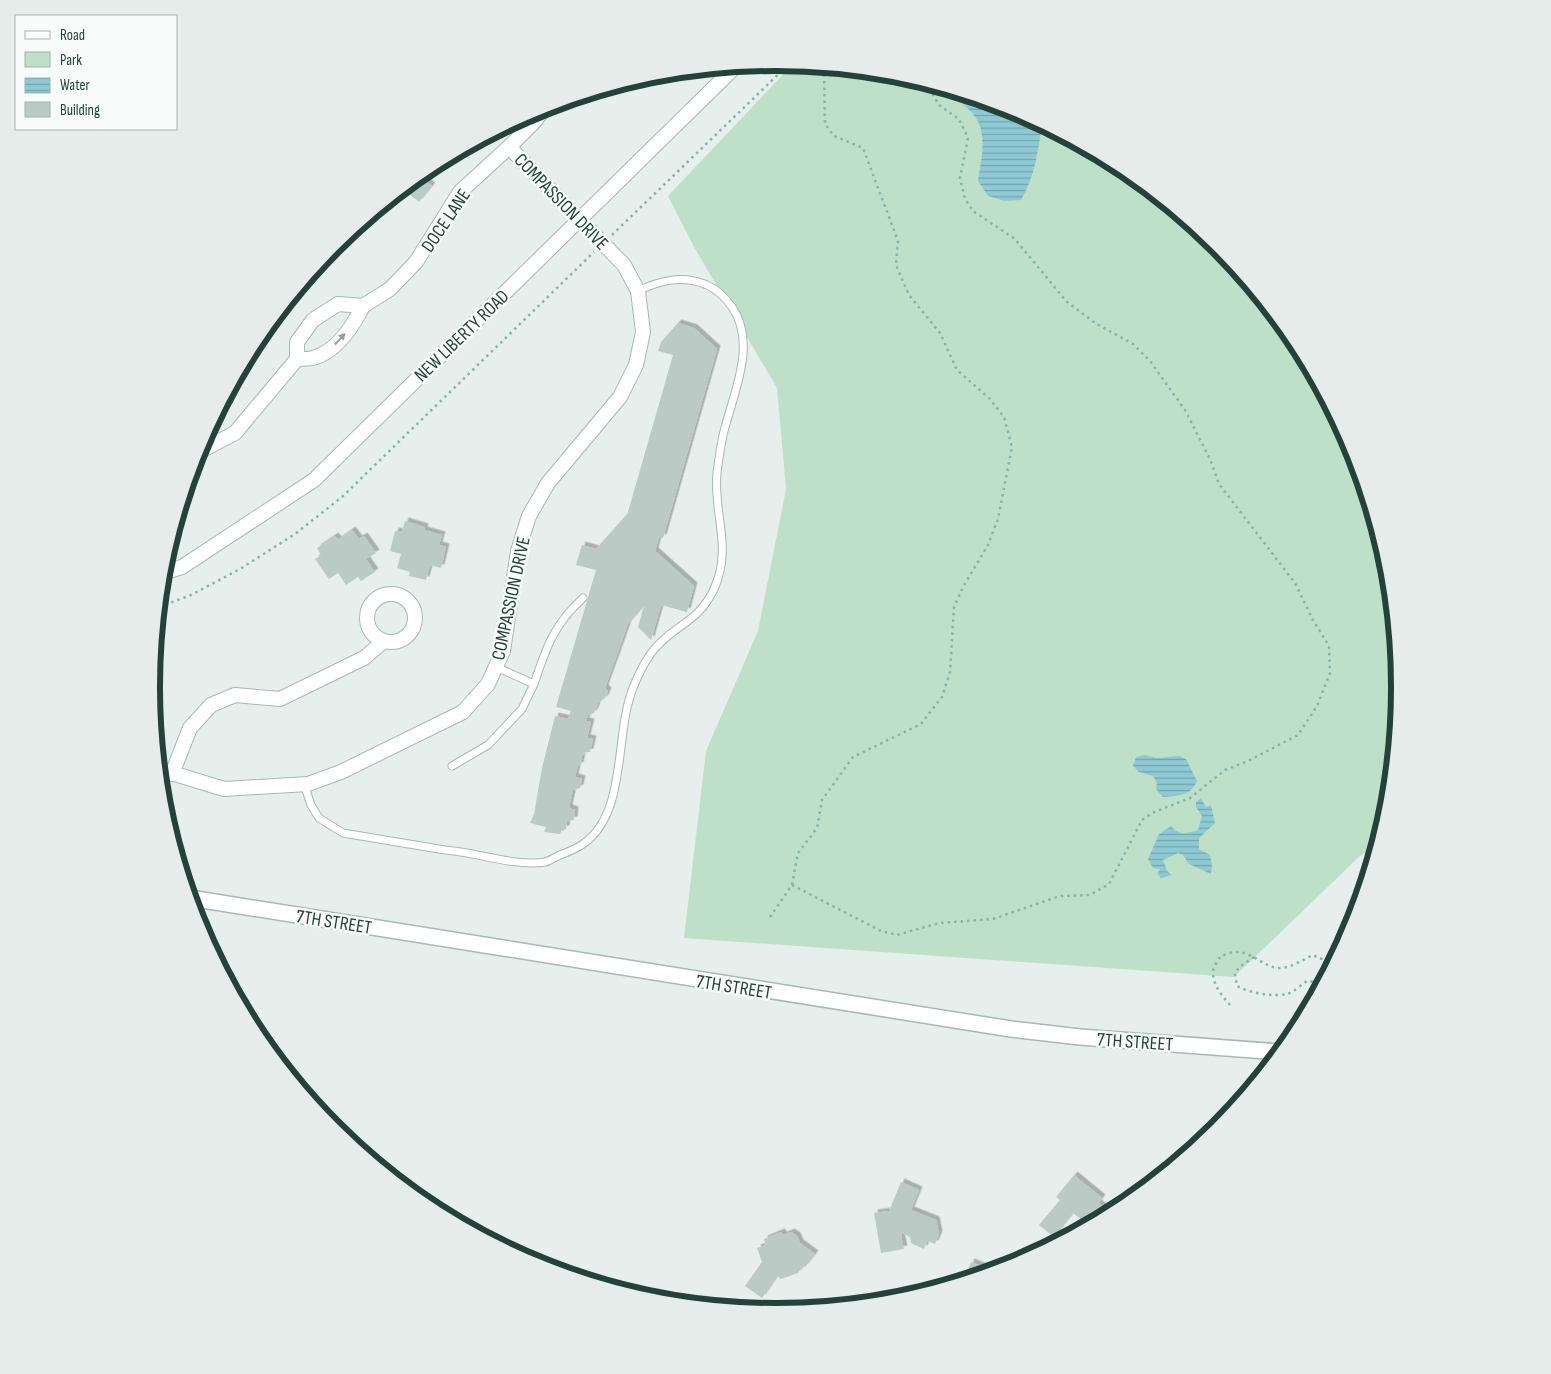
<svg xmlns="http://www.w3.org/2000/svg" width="1551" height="1374" viewBox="0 0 1551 1374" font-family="'Sofia Sans Condensed',sans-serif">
	<defs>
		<pattern id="water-rules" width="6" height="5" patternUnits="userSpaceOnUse" patternTransform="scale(1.25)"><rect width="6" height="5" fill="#8ec9d4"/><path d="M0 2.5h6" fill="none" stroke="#74a5ad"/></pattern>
		<filter id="shadow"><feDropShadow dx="3.5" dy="-3.5" stdDeviation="0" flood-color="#0004"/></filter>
	</defs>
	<rect width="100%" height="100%" fill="#e6efeb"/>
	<path fill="#bfe0c8" d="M793 64 898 75 1015 110 1123 168 1217 246 1295 340 1353 448 1388 565 1400 687 1388 809 1377 846 1360 856 1234 977 684 938 706 751 758 631 786 489 777 388 694 247 668 196Z"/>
	<path fill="url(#water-rules)" d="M955 92 1015 110 1042 124C1038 152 1035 176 1021 200L1005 201 988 196 978 181C981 160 989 131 972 113 965 105 959 102 955 92Z
		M1145 755 1157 758 1179 756 1186 759 1197 781C1190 797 1179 795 1163 797L1156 789 1157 783 1153 776 1139 772 1133 766 1136 757Z
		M1201 798 1206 807 1211 805 1215 823 1199 838V849L1210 855 1212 866 1211 874 1189 864 1183 855 1178 853 1163 860 1167 871 1172 875 1161 878 1157 874 1160 869 1153 868 1148 859 1159 834 1171 826C1180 836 1186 834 1198 830L1202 816 1196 807V802Z"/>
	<path fill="#bbcac4" filter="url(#shadow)" d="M419 176 432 186 419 202 403 189Z
		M678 323 694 328 717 349 663 538 659 537 655 551 694 586 687 612 661 605 651 640 638 627 644 606 628 624 605 688 608 691 605 698 598 703 594 713 588 715 586 721 591 722 587 738 593 739 590 752H586L582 756 580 766 578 765 575 777 582 779 580 788 573 790 569 808 575 810 574 820 567 821 566 829H562L560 834 544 832 546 827 530 823 534 814 542 768 555 716 568 719 571 711 556 707 596 570 576 565 582 545 596 549 629 512H628L673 355 658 351 661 342Z
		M405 521 425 527 424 530 442 535 439 545 446 547 441 568 430 565 426 580 409 576 410 572 397 568 401 554 390 551 395 531 402 532Z
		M352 530 359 539 364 536 376 553 366 559 375 572 361 581 358 577 346 585 338 573 329 579 315 559 321 555 317 548 335 536 338 540Z
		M1074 1175 1102 1198 1098 1203 1110 1212 1120 1200 1125 1204 1088 1225 1073 1213 1054 1237 1039 1225 1060 1200 1056 1197Z
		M901 1182 919 1190 911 1210 936 1220 939 1234 935 1244 927 1241 924 1249 911 1243 910 1237 902 1233 901 1236 904 1249 881 1253 874 1213 889 1211Z
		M781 1232 784 1235 791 1232 797 1236 800 1243 815 1254 805 1267 803 1266 798 1273 781 1279 777 1276 762 1298 745 1286 762 1262 757 1248 766 1245 764 1239Z
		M971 1262 986 1268 984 1273 964 1279Z"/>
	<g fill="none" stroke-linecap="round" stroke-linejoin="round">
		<defs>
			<path id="service" d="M600 91 609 88
				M534 684C546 648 554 624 583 598
				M452 766 488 745 522 709 534 684 496 667
				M304 784 311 805 319 818 343 833 445 850C476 852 515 867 545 862 550 861 555 857 560 855 568 852 576 849 583 844 628 813 614 735 633 688 639 673 647 656 658 645 679 623 699 621 714 589 733 547 713 515 717 473 719 457 721 440 726 424 736 387 756 342 732 307 725 297 718 290 707 285 682 275 661 280 638 291"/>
			<path id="minor" d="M363 306 390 289 416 262 460 192 509 147 535 121 545 107
				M197 453 235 433 297 359V342L313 320 338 304 363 306C353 326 336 352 313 358 308 359 302 359 297 359
				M162 573 182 567 314 480 736 66
				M367 618a24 24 0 1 1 48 0a24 24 0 1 1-48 0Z
				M159 769 224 789 308 784 341 772 463 712 488 684 503 651 518 551 529 516 548 483 620 397 636 365 643 332 638 291 624 265 509 147
				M172 774 190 728 211 705 235 695 280 699 364 658 384 641"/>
			<path id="tertiary" d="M190 898 1011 1029 1080 1037 1280 1052"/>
		</defs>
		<use href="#service" stroke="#a8b8b2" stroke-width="9"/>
		<use href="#minor" stroke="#a8b8b2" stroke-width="16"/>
		<use href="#tertiary" stroke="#a8b8b2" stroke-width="18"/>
		<path stroke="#86b3a5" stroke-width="2.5" stroke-dasharray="2.5 4" stroke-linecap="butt" d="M822 67 824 70 828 68
			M932 94 940 88
			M612 235 789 64
			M159 607 191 595 240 569 295 534 342 497 594 252
			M792 885 881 931 897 935 939 923 993 919 1060 896 1090 895 1109 884 1142 820 1152 813 1190 798 1225 770 1248 761 1298 735 1317 706 1330 673 1329 646 1313 620 1295 583 1219 484 1210 459 1185 410 1150 361 1133 344 1095 323 1066 301 1015 239 973 211 965 199 960 178 968 138 959 119 939 105 926 83
			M770 917 792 885 798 853 817 828 822 800 853 757 921 724 942 697 950 672 954 607 963 587 988 545 998 519 1012 447 1004 417 989 398 957 370 940 333 909 295 896 265 898 241 863 148 834 136 825 124 824 70
			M1254 957 1239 967 1235 974 1237 986C1250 993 1272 997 1287 994 1294 992 1301 985 1307 981L1322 983
			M1230 1005C1222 996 1213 985 1213 972 1213 967 1218 961 1220 957 1224 955 1231 952 1235 952 1252 951 1264 968 1280 968 1291 968 1302 960 1313 955L1324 960 1331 965"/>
		<use href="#service" stroke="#fff" stroke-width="7"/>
		<use href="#minor" stroke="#fff" stroke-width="14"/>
		<use href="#tertiary" stroke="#fff" stroke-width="15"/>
	</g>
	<defs><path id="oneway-solid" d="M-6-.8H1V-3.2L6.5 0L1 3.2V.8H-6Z" transform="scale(1.25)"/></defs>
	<use fill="#92a09c" href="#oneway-solid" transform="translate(340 339) rotate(-47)"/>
	<g text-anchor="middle" stroke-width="5" stroke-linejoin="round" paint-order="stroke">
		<g font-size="19" fill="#24423a" stroke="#f7fbf9">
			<text transform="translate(562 201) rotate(46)" y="7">COMPASSION DRIVE</text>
			<text transform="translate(445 220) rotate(-56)" y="7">DOCE LANE</text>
			<text transform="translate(461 335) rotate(-44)" y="7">NEW LIBERTY ROAD</text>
			<text transform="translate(510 598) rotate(-78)" y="7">COMPASSION DRIVE</text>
			<text transform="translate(334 921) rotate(9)" y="7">7TH STREET</text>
			<text transform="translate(734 986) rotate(9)" y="7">7TH STREET</text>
			<text transform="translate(1135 1041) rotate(4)" y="7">7TH STREET</text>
		</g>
	</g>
	<path d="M0 0H1551V1374H0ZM775 71H776A615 615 0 0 1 1391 686V688A615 615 0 0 1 776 1303H775A615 615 0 0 1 160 688V686A615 615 0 0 1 775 71Z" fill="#e6ecea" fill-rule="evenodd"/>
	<path fill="none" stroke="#24423a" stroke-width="6" d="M775 71H776A615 615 0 0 1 1391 686V688A615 615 0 0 1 776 1303H775A615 615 0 0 1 160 688V686A615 615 0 0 1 775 71Z"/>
	<rect x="15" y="15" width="162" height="115" fill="#f7fbf9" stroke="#a3b1ad"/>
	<rect x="25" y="31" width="25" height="8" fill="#ffffff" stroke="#a3b1ad"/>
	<text x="60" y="40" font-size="15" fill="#24423a">Road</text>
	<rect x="25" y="52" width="25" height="15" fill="#bfe0c8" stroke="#a3b1ad"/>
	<text x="60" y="65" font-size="15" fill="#24423a">Park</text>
	<rect x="25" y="78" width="25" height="15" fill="url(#water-rules)" stroke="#a3b1ad"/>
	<text x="60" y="90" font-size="15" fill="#24423a">Water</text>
	<rect x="25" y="102" width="25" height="15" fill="#bbcac4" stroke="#a3b1ad"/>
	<text x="60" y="115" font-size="15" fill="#24423a">Building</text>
</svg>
